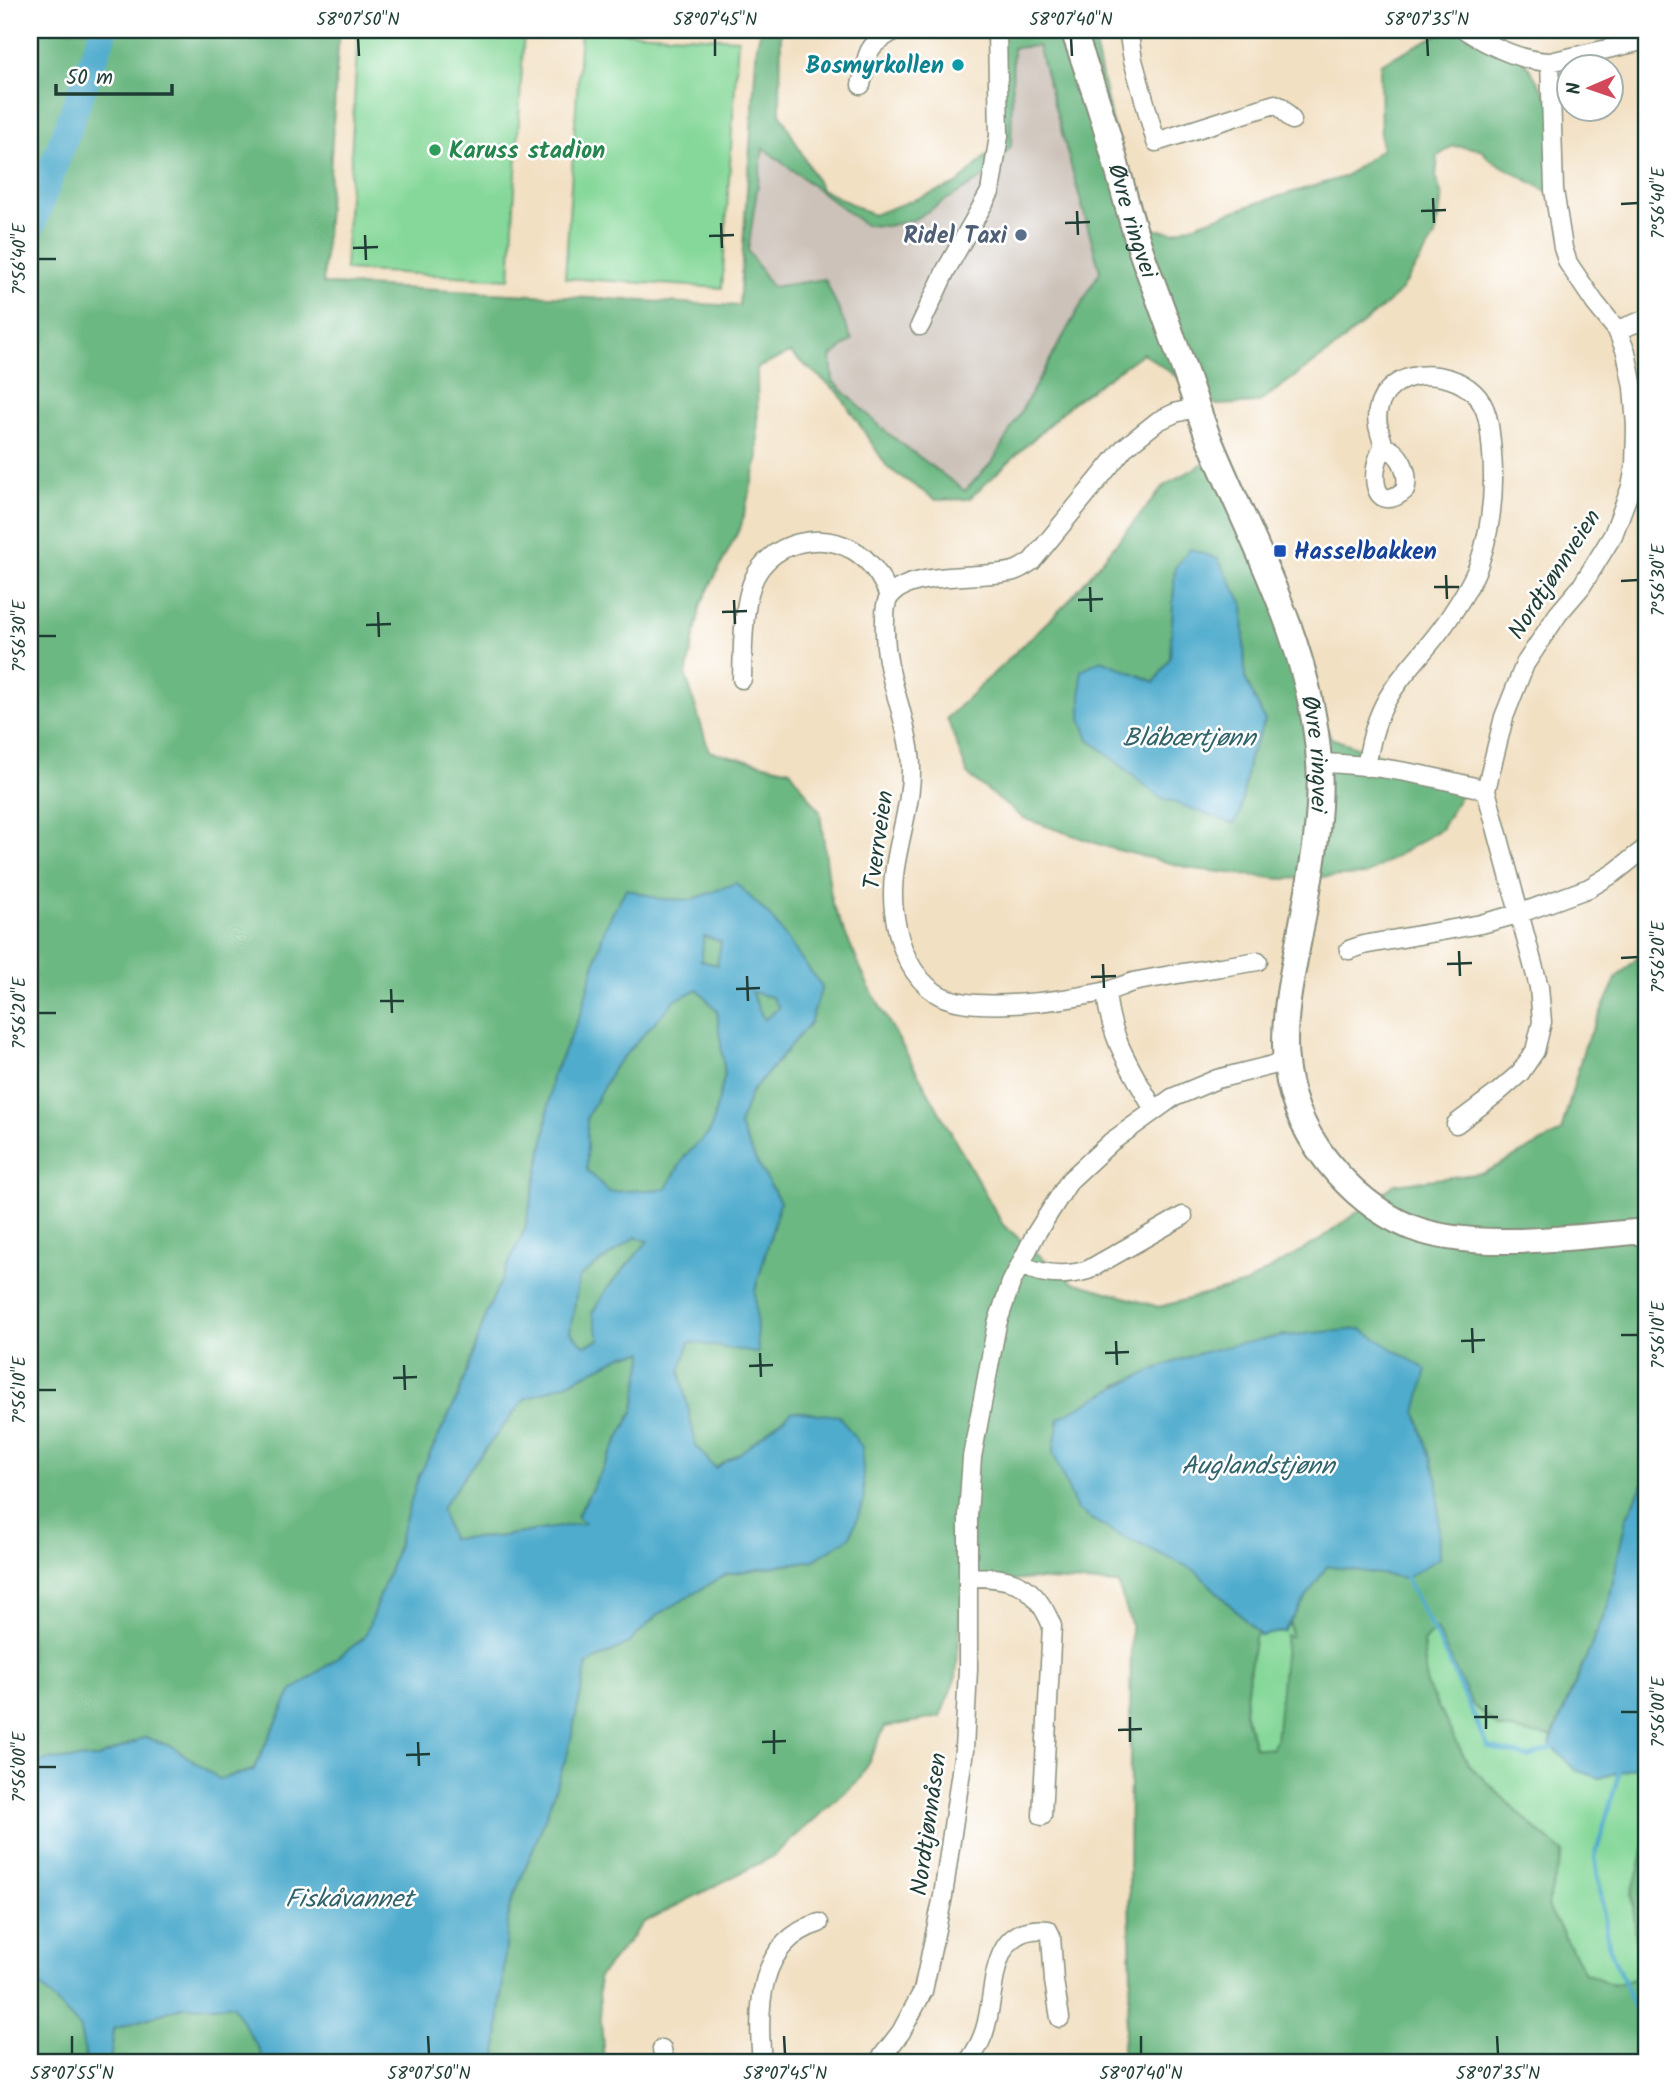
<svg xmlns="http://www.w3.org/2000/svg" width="1677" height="2092" viewBox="0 0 1677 2092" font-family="Kalam,sans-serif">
	<rect width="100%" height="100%" fill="#fff"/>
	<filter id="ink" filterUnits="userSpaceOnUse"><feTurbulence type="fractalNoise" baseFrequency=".0143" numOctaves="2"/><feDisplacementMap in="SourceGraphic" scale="14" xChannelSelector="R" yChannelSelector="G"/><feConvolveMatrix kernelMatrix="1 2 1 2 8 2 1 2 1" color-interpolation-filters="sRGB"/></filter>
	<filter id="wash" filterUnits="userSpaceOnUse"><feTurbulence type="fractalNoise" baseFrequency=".00686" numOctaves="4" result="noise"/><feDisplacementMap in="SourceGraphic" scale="28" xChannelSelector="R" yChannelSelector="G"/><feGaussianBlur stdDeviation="1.57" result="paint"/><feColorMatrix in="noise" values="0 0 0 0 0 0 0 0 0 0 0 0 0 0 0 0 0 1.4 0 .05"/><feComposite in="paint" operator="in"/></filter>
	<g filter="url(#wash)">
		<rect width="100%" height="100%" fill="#f2e0c3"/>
		<path fill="#ccc2b9" d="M1038 46 1100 271 993 461 965 491 886 432 833 381 831 357 772 287 748 251 763 147 865 224 941 205 986 176 1011 146 1013 48Z"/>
		<path fill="#86d89a" stroke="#528a67" stroke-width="2" d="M358 30H524L510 279 345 270Z
			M581 30 738 39 722 288 565 278Z
			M1290 1621 1291 1639 1276 1742 1271 1749 1255 1747 1244 1711 1254 1639 1258 1633 1261 1636 1284 1631Z
			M1436 1628 1472 1704 1499 1728 1552 1737 1550 1744 1600 1778 1647 1764V1840L1632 1894 1641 1977 1613 1985 1585 1973 1547 1905 1562 1852 1531 1825 1468 1764 1427 1686 1423 1642Z"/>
		<path fill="#6cb882" stroke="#467a5b" stroke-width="2" fill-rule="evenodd" d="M30 30H339L323 284 739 306 757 44 761 30H781L780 113 821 189 873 215 957 184 999 144 991 47 985 30H1092L1134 227 1174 232 1260 202 1344 177 1381 150 1380 64 1447 30H1462L1522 57 1555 109 1559 198 1488 158 1481 149 1453 146 1438 156 1436 177 1442 197 1435 237 1398 294 1332 350 1258 403 1217 405 1143 353 1072 403 969 499 936 500 888 468 838 392 790 353 757 368 758 458 741 526 701 604 686 676 709 751 790 770 820 812 832 904 868 985 1003 1225 1072 1282 1159 1307 1245 1284 1321 1239 1395 1184 1484 1173 1561 1132 1584 1048 1617 977 1647 949V1476L1626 1519 1608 1605 1552 1737 1499 1728 1472 1704 1436 1628 1423 1642 1427 1686 1468 1764 1531 1825 1563 1852 1547 1906 1585 1973 1613 1985 1640 1977 1632 1894 1647 1840V2062H1121L1131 1980 1129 1890 1131 1624 1118 1584 1030 1579 963 1587 956 1677 940 1717 885 1727 860 1779 772 1857 644 1922 598 1978 604 2062H496L509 1907 542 1827 568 1752 587 1664 629 1643 656 1616 727 1574 814 1560 850 1537 740 1453 715 1468 696 1446 680 1371 690 1342 757 1352 755 1291 780 1202 755 1159 739 1125 751 1093 810 1023 736 884 691 900 661 899 626 889 605 927 581 1013 552 1077 544 1142 525 1229 488 1309 458 1396 364 1638 291 1692 253 1770 219 1779 173 1747 145 1737 98 1758 45 1760 30 1770ZM1038 46 1100 271 993 461 965 491 886 432 833 381 831 357 852 340 825 279 772 287 748 251 763 148 865 225 887 226 913 220 986 176 1011 146 1013 48ZM1285 1335 1416 1412 1438 1482 1406 1578 1327 1566 1290 1621 1291 1638 1286 1635 1276 1741 1271 1749 1255 1747 1244 1711 1254 1639 1258 1633 1195 1570 1117 1385 1200 1353Z
			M1213 458 1249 500 1277 582 1297 668 1331 738 1406 764 1463 791 1441 829 1365 875 1282 879 1194 869 1110 848 1023 818 968 775 947 718 1066 604 1164 486ZM1175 568 1243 604 1245 678 1265 721 1249 758 1240 814 1101 660 1155 682 1170 658Z
			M704 936 721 942 717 965 701 961Z
			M698 989 717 1011 725 1075 710 1132 685 1156 666 1189 609 1192 587 1170V1117L614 1067 675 999Z
			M751 991 772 997 779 1008 764 1020Z
			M636 1237 648 1241 607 1289 600 1340 584 1345 570 1332 579 1277Z
			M645 1352 634 1410 577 1516 586 1523 497 1537 451 1539 440 1510 471 1467 525 1399 568 1383 624 1355Z
			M30 1975 79 2026 87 2062H30Z
			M233 2005 261 2051 263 2062H110L114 2029 182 2007Z"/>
		<path fill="#4faccd" stroke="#377480" stroke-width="2" fill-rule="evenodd" d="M1190 549 1218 559 1243 604 1245 678 1265 721 1249 758 1240 814 1234 824 1159 797 1089 739 1081 718V670L1101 660 1155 682 1170 658 1175 568Z
			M736 883 770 916 822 987 810 1023 751 1092 739 1125 755 1159 780 1202 755 1291 758 1353 690 1342 680 1371 696 1446 715 1468 740 1453 793 1411 839 1416 862 1447 864 1500 850 1537 814 1560 727 1574 656 1616 629 1643 587 1664 568 1752 542 1827 509 1908 496 2062H263L260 2051 232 2005 182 2007 114 2029 110 2062H87L79 2026 30 1975V1770L45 1760 98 1758 145 1737 173 1747 219 1779 253 1771 291 1692 364 1638 392 1563 418 1478 458 1396 488 1309 525 1229 544 1142 552 1077 581 1013 605 927 626 889 661 899 691 900ZM704 936 721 942 717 965 701 961ZM698 989 717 1011 725 1075 710 1132 685 1156 666 1189 609 1192 587 1170V1117L614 1067 675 1000ZM751 992 772 997 779 1008 764 1020ZM636 1237 648 1241 607 1289 592 1313 600 1340 584 1345 570 1332 579 1277ZM644 1352 634 1410 577 1517 585 1523 497 1537 451 1539 441 1509 471 1467 525 1399 568 1383 624 1355Z
			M1361 1329 1427 1370 1416 1412 1438 1482 1439 1558 1406 1578 1327 1566 1284 1631 1261 1636 1195 1570 1115 1533 1077 1510 1053 1453 1059 1418C1104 1393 1150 1368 1201 1353 1253 1338 1307 1333 1361 1329Z
			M1647 1476V1764L1600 1778 1575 1770 1550 1744 1608 1605 1626 1519Z"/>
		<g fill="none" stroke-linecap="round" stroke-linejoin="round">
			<path stroke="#4faccd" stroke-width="4.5" d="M1406 1578 1447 1657 1488 1747 1528 1757 1553 1748
				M1619 1773 1595 1857 1609 1946 1647 2040"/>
			<path stroke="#4faccd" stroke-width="28" d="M30 229 104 30"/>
		</g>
	</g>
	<g filter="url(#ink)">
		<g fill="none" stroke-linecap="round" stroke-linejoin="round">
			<defs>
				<path id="street" d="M1128 30 1133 60 1156 142 1275 104 1281 107 1292 120
					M1465 30C1490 46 1520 61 1550 62L1647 40
					M861 85C870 52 862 48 896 30
					M920 326 946 270 990 192 999 136 997 30
					M1617 330 1647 319
					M1198 407 1175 413 1158 421 1124 448 1032 561C1026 565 1020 569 1014 571 983 579 912 571 891 595 885 601 885 612 885 620 883 672 904 706 910 754 917 807 887 857 894 911 898 942 909 975 936 993 968 1015 1065 1000 1103 992 1113 990 1123 985 1133 982 1174 974 1216 968 1258 961
					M742 679C743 649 742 598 757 573 777 541 821 532 853 550 870 560 882 578 889 596
					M1319 763C1376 764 1432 776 1486 790
					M1366 767C1370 745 1374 725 1384 705 1401 672 1431 647 1451 615 1461 600 1473 581 1479 564 1491 529 1495 489 1492 453 1490 433 1490 408 1474 393 1447 367 1388 367 1378 410 1375 423 1381 435 1384 447 1368 470 1373 517 1405 490 1410 473 1401 452 1384 447
					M1349 950 1363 945 1481 924 1518 914 1589 888 1614 873 1647 847
					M1106 991C1110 1040 1131 1068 1154 1110
					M1456 1124 1496 1094 1520 1073 1535 1051 1542 1022 1539 987 1486 790 1504 717 1525 664 1558 614 1581 587 1613 535 1631 487 1635 467 1636 427 1633 387 1626 352 1617 330 1595 303 1568 263 1563 248 1554 190 1550 62
					M1021 1265C1042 1275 1065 1277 1088 1270L1183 1216
					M968 1577C1013 1577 1034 1582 1052 1626L1042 1816
					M662 2049 664 2062
					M762 2062C757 2009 757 1942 819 1923
					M878 2062 901 2032 923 1991 943 1896 964 1750 968 1669V1515L972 1457 997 1324 1011 1283 1035 1235 1070 1180 1111 1142 1172 1098 1217 1079 1285 1062
					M968 2062C978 2049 985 2034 988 2017 996 1978 993 1924 1048 1930L1051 1936 1054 1981 1060 2018"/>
				<g id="secondary">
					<path id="s1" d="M1073 30C1085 64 1097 98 1107 132 1120 176 1130 222 1146 265 1159 299 1171 333 1183 366 1192 390 1199 415 1209 439 1251 541 1307 637 1318 750 1324 805 1313 864 1303 918 1286 1008 1264 1081 1327 1161 1349 1189 1377 1213 1410 1227 1476 1253 1577 1236 1647 1231"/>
				</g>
			</defs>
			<use href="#street" stroke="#888e7c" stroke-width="21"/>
			<use href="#secondary" stroke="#888e7c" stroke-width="28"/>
			<use href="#street" stroke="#fff" stroke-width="18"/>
			<use href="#secondary" stroke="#fff" stroke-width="24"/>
		</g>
	</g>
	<path fill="none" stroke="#1f3d34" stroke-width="2.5" d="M358 38 359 56M715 38V56M1071 38 1072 56M1427 38 1428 56M1433 198 1434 223M1621 204 1638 203M1077 211 1078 235M1421 211 1446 210M721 223 722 248M1065 223 1090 222M365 235 366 260M709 236 734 235M353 248 378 247M38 259H56M1446 575 1447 599M1621 581 1638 580M1090 587 1091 612M1434 587H1459M734 600 735 624M1078 600 1103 599M378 612 379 637M722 612 747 611M366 625 391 624M38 636H56M1459 951 1460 976M1621 958 1638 957M1103 964 1104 988M1447 964 1472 963M747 976 748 1001M1091 977 1116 976M391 989 392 1013M736 989 760 988M380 1001H404M38 1013H56M1472 1328 1473 1353M1621 1335H1638M1116 1341 1117 1365M1461 1341 1485 1340M760 1353 761 1377M1105 1353 1129 1352M404 1365 405 1390M749 1366 773 1365M393 1378 417 1377M38 1390H56M1486 1705V1729M1621 1712H1638M1130 1717V1742M1474 1717H1498M774 1730V1754M1118 1730 1142 1729M418 1742 419 1766M762 1742 786 1741M406 1755 430 1754M38 1767H56M72 2036V2054M428 2036 429 2054M784 2036 785 2054M1141 2036V2054M1497 2036 1498 2054"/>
	<circle fill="#0f9aa8" stroke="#fff" stroke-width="2.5" cx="958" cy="65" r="7"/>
	<circle fill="#2e9e5b" stroke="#fff" stroke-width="2.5" cx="435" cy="150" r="7"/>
	<circle fill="#5c6f8a" stroke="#fff" stroke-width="2.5" cx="1021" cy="235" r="7"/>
	<rect fill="#1a4fb4" stroke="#fff" stroke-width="2.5" x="1273" y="544" width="14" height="14" rx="3.5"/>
	<g text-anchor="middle" stroke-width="5" stroke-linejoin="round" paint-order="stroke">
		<g font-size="24" font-weight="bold" fill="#0d838f" stroke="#fff" text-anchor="end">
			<text x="944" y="73">Bosmyrkollen</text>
		</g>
		<g font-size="24" font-weight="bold" fill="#27864d" stroke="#fff" text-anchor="start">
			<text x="449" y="158">Karuss stadion</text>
		</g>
		<g font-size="24" fill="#1f3d34" stroke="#fff">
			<text dy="8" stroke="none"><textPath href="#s1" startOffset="200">Øvre ringvei</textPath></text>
			<text transform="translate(1554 574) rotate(-57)" y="8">Nordtjønnveien</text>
			<text dy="8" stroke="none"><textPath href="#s1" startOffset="766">Øvre ringvei</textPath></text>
			<text transform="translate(878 840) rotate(-82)" y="8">Tverrveien</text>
			<text transform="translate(928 1824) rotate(-82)" y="8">Nordtjønnåsen</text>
		</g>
		<g font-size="24" font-weight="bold" fill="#4e5e75" stroke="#fff" text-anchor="end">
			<text x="1007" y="243">Ridel Taxi</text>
		</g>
		<g font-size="24" font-weight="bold" fill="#164399" stroke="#fff" text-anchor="start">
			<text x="1294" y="559">Hasselbakken</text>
		</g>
		<g font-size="26" font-style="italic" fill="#30646a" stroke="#fff">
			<text x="1189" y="746">Blåbærtjønn</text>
			<text x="1258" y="1474">Auglandstjønn</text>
			<text x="349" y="1907">Fiskåvannet</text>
		</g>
	</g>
	<rect width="1677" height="2092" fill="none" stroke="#fff" stroke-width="77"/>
	<g transform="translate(1590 88) rotate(268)"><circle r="33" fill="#ffffff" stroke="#a5b1ae" stroke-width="2"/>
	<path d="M0-5L12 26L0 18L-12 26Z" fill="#d1495b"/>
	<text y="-10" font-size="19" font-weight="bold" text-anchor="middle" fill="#1f3d34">N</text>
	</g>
	<path d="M56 84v10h116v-10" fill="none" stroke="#1f3d34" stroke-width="3.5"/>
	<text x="66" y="84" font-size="21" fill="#1f3d34" stroke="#ffffff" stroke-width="5" paint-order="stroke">50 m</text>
	<rect x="38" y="38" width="1600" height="2016" fill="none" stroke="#1f3d34" stroke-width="2.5"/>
	<g font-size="18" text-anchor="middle" fill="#1f3d34">
		<text x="358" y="25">58°07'50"N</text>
		<text x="715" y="25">58°07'45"N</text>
		<text x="1071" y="25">58°07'40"N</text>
		<text x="1427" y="25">58°07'35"N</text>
		<text transform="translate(1658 203) rotate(-90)" y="6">7°56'40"E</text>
		<text transform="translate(19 259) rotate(-90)" y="6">7°56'40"E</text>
		<text transform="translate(1658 580) rotate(-90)" y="6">7°56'30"E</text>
		<text transform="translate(19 636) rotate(-90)" y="6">7°56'30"E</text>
		<text transform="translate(1658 957) rotate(-90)" y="6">7°56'20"E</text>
		<text transform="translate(19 1013) rotate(-90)" y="6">7°56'20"E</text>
		<text transform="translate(1658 1335) rotate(-90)" y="6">7°56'10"E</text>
		<text transform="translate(19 1390) rotate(-90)" y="6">7°56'10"E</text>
		<text transform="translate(1658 1712) rotate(-90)" y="6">7°56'00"E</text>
		<text transform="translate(19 1767) rotate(-90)" y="6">7°56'00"E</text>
		<text x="72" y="2079">58°07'55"N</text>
		<text x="429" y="2079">58°07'50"N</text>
		<text x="785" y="2079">58°07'45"N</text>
		<text x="1141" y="2079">58°07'40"N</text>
		<text x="1498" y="2079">58°07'35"N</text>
	</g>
</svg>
